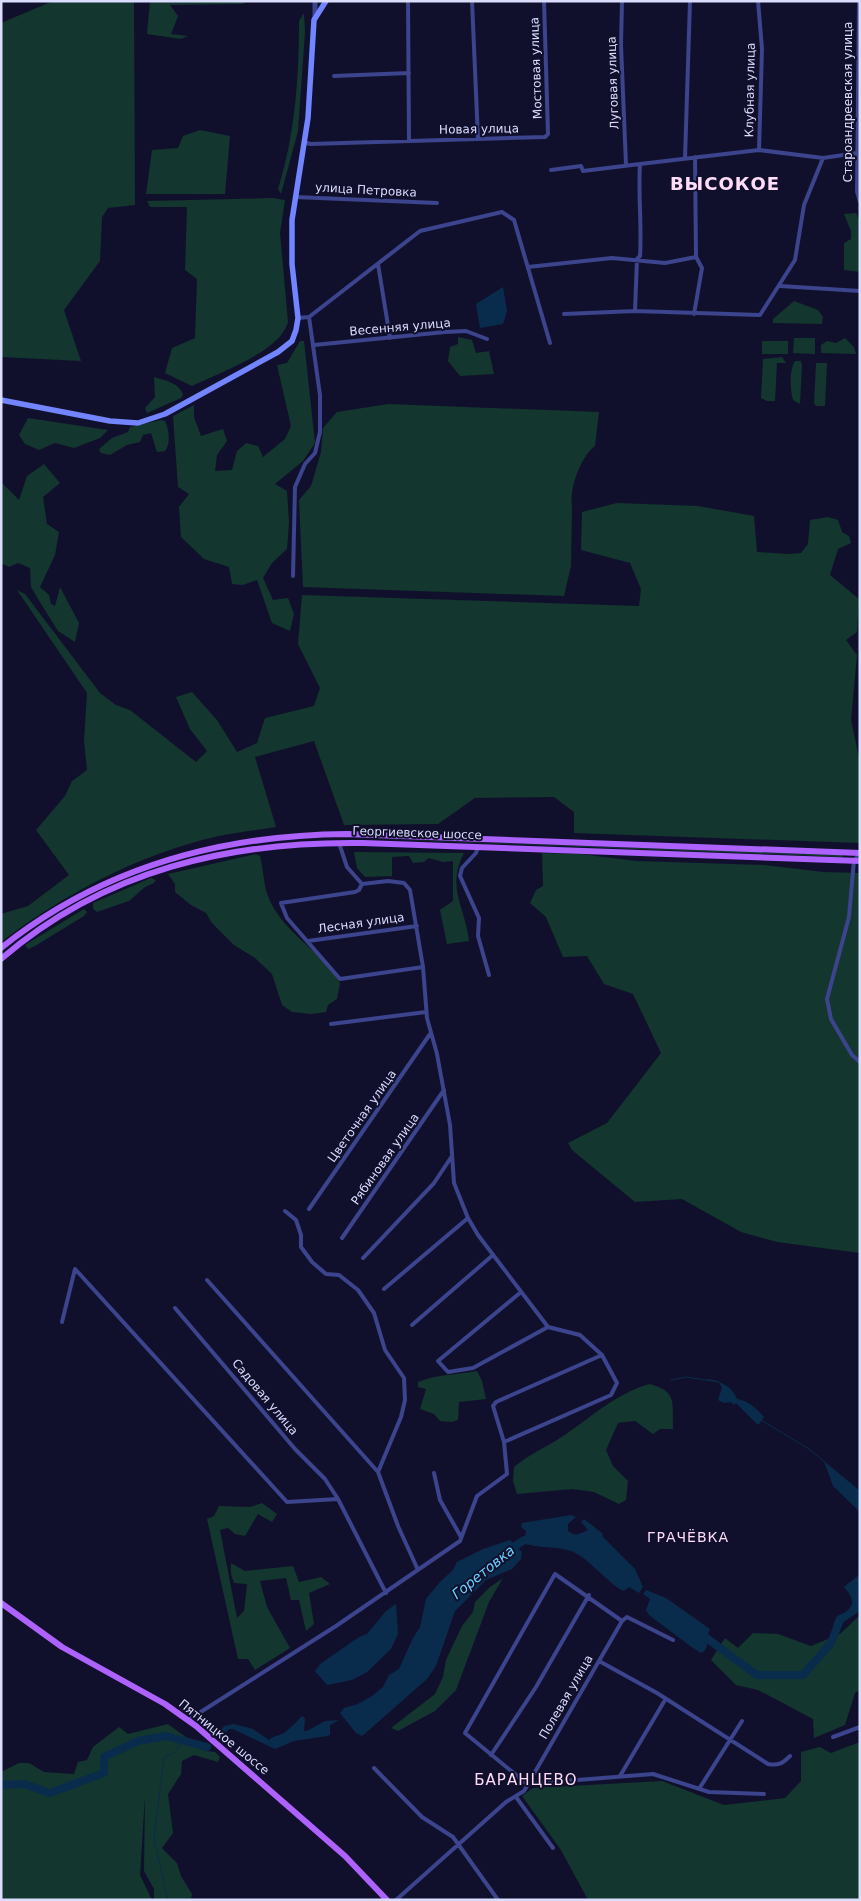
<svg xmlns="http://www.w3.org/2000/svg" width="861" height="1901" viewBox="0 0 861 1901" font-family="'DejaVu Sans',sans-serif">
	<rect width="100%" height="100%" fill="#11102c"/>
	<path fill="#13362f" d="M53 1H134L135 205 108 208 102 217 100 261 64 310 81 361 1 357V23Z
		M150 1H249L242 4 170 5 178 16 171 34 188 36 181 39 147 34Z
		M304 13 305 32 298 131 281 194 278 189C295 135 299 78 299 21Z
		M200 130 230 136 225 194H146L152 150 178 148 183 136Z
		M273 198 285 200 280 233 288 322C280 352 220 372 192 386L165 373 172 348 195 338 197 279 185 270 187 207H150L147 201Z
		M856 213 860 222V272L844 270V243L851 239V231L844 214Z
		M794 301 818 310 823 317 822 324 773 323V319Z
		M458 337 472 340 476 353 489 351 494 374 460 376 448 361 450 347 458 344Z
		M794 338H815V354L793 353Z
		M845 338 854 347 856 354 821 353V345L827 341 836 343Z
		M300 341H304L315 443 303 461 275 484 287 491 289 523 287 549 272 563 263 578 273 600 288 598 294 614 290 631 272 623 257 580 243 585 232 584 229 567 204 559 181 537 179 507 189 494 178 487 173 416 194 405V417L201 436 223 429 227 441 217 455 215 471 232 470 237 451 246 443 258 446 263 457 285 439 291 426 277 365 287 363Z
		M762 341H788V354H762Z
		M782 357 786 363H777L775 401H767L761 398 763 359Z
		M795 361H801L802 365 800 404 793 400C790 389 789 371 795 361Z
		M816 363H827L825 406H816L814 403Z
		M154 377C164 380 180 383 183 395L181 398 147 413 145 408 155 397Z
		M388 404 599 412 595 446C581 456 569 489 572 506L571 566 564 596 303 587 299 500 311 486 321 452 323 428 337 412Z
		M28 418 108 430 100 438 74 448 55 443 39 450 25 444 19 435Z
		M161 420 165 421C169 429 171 444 165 451L157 452 151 433 143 435 140 442 127 445 110 455 101 453 99 449 112 438 128 432 130 427Z
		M44 464 60 483 43 497 47 524 59 532 55 555 40 587 49 595 51 604 55 606 60 587 79 623 75 642 58 631 38 599 31 587 30 568 18 563 9 567 1 563V482L19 500 27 476Z
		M617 503 698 506 754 516 757 552 788 554 801 553 808 544 810 520 828 517 838 520 842 532 849 536 851 543 838 549 830 575 859 599 857 632 846 640 857 655 851 720 860 763V843L574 833V812L554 797 475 798 438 824 344 825 314 741 255 757 276 827C257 830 238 832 219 836 139 854 66 893 1 942V914L28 906 69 875 36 830 65 796 72 781 87 770 84 741 87 693 17 590 25 594 100 693 116 705 130 710 196 762 207 751 190 729 176 697 192 692 217 720 237 752 257 743 265 718 314 706 320 688 298 644 302 595 639 606 641 589 630 563 581 550 582 512Z
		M351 838 843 855V857Z
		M354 852 464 853C446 888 465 906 469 941L447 944 440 910 453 901V861L443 862 428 858 424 862 413 863 409 856 392 857V876L365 877 357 868Z
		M542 853 580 854 636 861 764 865 824 872 860 873V1253L777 1242 741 1232 682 1199 635 1202 572 1150 568 1143 607 1123 661 1053 633 994 604 984 587 956 563 957 546 917 530 903 536 890 543 886Z
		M256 854 260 856C264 871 263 886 270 901 286 935 322 951 340 983L337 999 328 1005 326 1012 311 1014 292 1012 282 1005 272 974 255 958 234 945 212 923 206 913 191 905 175 892V884L168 874Z
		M151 878 156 880 154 883 145 887 129 901 97 912 93 909V903Z
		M84 909 87 912 84 916 35 946 28 949 25 945Z
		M477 1371 482 1381 486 1399 459 1402 458 1420 452 1422 440 1421 434 1414 420 1409 426 1389 418 1387V1382C437 1374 457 1375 477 1371Z
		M650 1384C678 1392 672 1403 673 1429H660L653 1434 635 1421 618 1423 606 1450 613 1466 628 1481 626 1500 619 1504 594 1492 572 1489 517 1494 513 1481 514 1467C529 1454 547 1447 563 1436 592 1417 616 1393 650 1384Z
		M262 1503 277 1514 272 1522 258 1514 245 1536 235 1534 228 1528 220 1530 237 1618 244 1611 247 1584 234 1583 231 1574V1563L245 1571 293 1566 299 1582 321 1577 330 1584 309 1593 314 1624 306 1631 299 1600H291L286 1578 260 1581 267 1607 290 1648 255 1670 248 1659H238L207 1519 214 1516 219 1506 250 1507Z
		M503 1578 489 1602 456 1690 435 1711 398 1731 391 1728 435 1694 443 1677 446 1660 462 1626 473 1612 475 1602 490 1587Z
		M860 1615V1689L855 1693 845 1725 814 1738 813 1719 758 1690 736 1685 711 1660 725 1638 738 1648 753 1633 778 1634 811 1646 840 1634Z
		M168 1724 205 1751 215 1752 220 1757 218 1762 194 1755 182 1761 181 1774 168 1794 173 1833 162 1848 177 1863 181 1876 192 1894 191 1900H154V1889L144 1871 145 1796 140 1875 152 1900H1V1772L19 1763H29L44 1772 74 1774 78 1762 87 1760 93 1747 119 1727 128 1734Z
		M860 1742V1900H588L561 1850 522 1796 533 1788 662 1781 724 1805 785 1798 801 1781V1752L820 1747 831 1753Z"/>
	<path fill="#0a2c4c" d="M503 287 507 311 503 324 480 328 476 304Z
		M704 1379C718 1379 732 1386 737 1399 749 1401 756 1408 764 1417L759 1424H757L736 1403 734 1405 731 1402 724 1403 718 1400 722 1388 719 1382Z
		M824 1461 860 1491V1512L833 1486Z
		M571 1515 576 1517 568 1524V1531C575 1537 580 1534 588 1530L581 1522 584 1519 602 1533 603 1537 635 1569 643 1587 639 1593 629 1587 624 1591C615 1589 592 1563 579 1555 562 1544 541 1550 524 1543L526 1531 521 1527 522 1523Z
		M510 1540 522 1552 521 1559 512 1569 486 1580 455 1611 436 1666 427 1679 369 1730 362 1736 356 1733 340 1713 344 1708 358 1704 372 1696 383 1687 389 1675 399 1669 412 1640 420 1627 426 1599 440 1582 453 1570 457 1562 483 1549Z
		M860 1574V1611L836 1627 833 1625 837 1616C854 1610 857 1601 844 1587Z
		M646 1590 666 1598 710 1629C705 1638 711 1648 701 1653L693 1648 649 1615 646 1610 650 1599 643 1594Z
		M396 1604 398 1634 391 1649 367 1672 352 1680 327 1685 315 1671 320 1664 359 1637 367 1634 386 1611Z
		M302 1716 305 1718 304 1731H307L325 1721 339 1720 330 1725V1735L327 1736 294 1741 275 1749 233 1729H229L223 1737 220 1734V1731L224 1726 234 1724 253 1729 269 1740C274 1735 279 1736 284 1733 291 1728 296 1722 302 1716Z"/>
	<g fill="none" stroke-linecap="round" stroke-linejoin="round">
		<path stroke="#0a2c4c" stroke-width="1" d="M671 1380 686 1377 719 1382
			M761 1420 809 1449 825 1462
			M168 1900 154 1839 164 1758 175 1752 183 1740"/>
		<path stroke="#0a2c4c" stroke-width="8" d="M507 1552 524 1540 534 1541
			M701 1634 757 1675H803L831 1643 840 1620
			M1 1785 24 1784 50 1793 104 1773V1757L138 1741 166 1736 207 1747"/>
		<path stroke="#3b448c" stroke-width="4" d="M408 1 409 140
			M472 1 478 139
			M622 1 621 45 626 165
			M758 1 762 49 759 150
			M859 1 857 192 860 202
			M334 76 409 73
			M304 142 310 144 545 137 548 134 544 1
			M685 158 690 1
			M823 158 804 205 795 260 760 315 635 311 637 259 640 256C642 225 638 195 640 164L759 150 823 158 857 153
			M551 170 581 166 583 171 640 164
			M295 197 437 203
			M378 264 390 338
			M528 267 612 258 665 263 696 257
			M780 286 860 291
			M564 314 635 311
			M694 314 702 268 696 257 695 157
			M298 318 309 317 420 231 502 212 514 220 550 343
			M314 345 445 332 466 331 487 339
			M293 576 295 487 305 464 315 453 320 432V395L309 317
			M339 843 347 867 362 884 388 881 404 883 410 890 423 967 427 1018 437 1054 450 1125 454 1183 468 1218 478 1235 548 1327 580 1335 602 1355 617 1383 611 1395 504 1442
			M478 847 476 853 462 868 460 876 479 918 478 936 489 975
			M860 855 854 860 849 917 827 999 831 1019 852 1055 860 1062
			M362 884 359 890 355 892 281 903 287 918 340 979 423 967
			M308 941 417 926
			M331 1024 426 1012
			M309 1209 430 1034
			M285 1211 296 1220 301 1235V1247L312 1262 326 1274 339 1275 358 1290 374 1313 385 1350 404 1378 405 1400 401 1417 378 1472 398 1526 418 1570
			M342 1238 444 1090
			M363 1258 434 1183 452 1156
			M207 1280 378 1472
			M384 1289 468 1218
			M521 1292 438 1361 448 1372 473 1368 548 1327
			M175 1308 295 1449 325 1479 338 1499
			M62 1322 75 1269 287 1502 338 1499 386 1593
			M412 1325 493 1255
			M434 1473 440 1500 461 1537
			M673 1640 627 1617 622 1621 555 1574 465 1733 527 1784 653 1774 709 1792 764 1794
			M599 1661 657 1693 768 1764C779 1766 783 1763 790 1756
			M188 1720 336 1626 460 1541 477 1496 507 1474 504 1442 493 1406 496 1402 602 1355
			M833 1737 860 1727
			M491 1755 536 1687 589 1595
			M374 1768 422 1817 453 1837 498 1900
			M620 1776 665 1700
			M699 1789 742 1721
			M516 1797 553 1848
			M396 1900 506 1802 524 1791 622 1621"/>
		<path stroke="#3b448c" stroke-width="5" d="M315 18V1"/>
		<path stroke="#7284ff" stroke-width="5.5" d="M1 400 110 421 138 423 165 414 278 352 292 341 296 330 298 318 292 264V220L308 118 314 20 326 1"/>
		<path stroke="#ad62ff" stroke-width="6" d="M1 948C101 868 220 835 347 834L860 853
			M1 959C104 870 230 841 363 843L860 861
			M1 1603 62 1647 165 1704 196 1726 345 1856 387 1900"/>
	</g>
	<g text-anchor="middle" stroke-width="4" stroke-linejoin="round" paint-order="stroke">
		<g font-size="12" fill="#dbddff" stroke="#11102c">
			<text transform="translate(536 68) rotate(-92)" y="4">Мостовая улица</text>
			<text transform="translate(613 83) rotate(-92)" y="4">Луговая улица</text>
			<text transform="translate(750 90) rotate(-89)" y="4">Клубная улица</text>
			<text transform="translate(848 102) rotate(-90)" y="4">Староандреевская улица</text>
			<text transform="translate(479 129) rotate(-1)" y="4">Новая улица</text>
			<text transform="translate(366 190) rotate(3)" y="4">улица Петровка</text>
			<text transform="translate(400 327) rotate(-5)" y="4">Весенняя улица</text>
			<text transform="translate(417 833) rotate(2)" y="4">Георгиевское шоссе</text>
			<text transform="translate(361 923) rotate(-8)" y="4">Лесная улица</text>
			<text transform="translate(362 1116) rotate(-55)" y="4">Цветочная улица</text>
			<text transform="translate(385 1159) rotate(-55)" y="4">Рябиновая улица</text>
			<text transform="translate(265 1397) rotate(50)" y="4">Садовая улица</text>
			<text transform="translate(566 1697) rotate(-60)" y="4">Полевая улица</text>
			<text transform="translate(224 1737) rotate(39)" y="4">Пятницкое шоссе</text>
		</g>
		<g font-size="14" letter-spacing="1" fill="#ffddf8" stroke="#11102c">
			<text x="688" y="1542">ГРАЧЁВКА</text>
		</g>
		<g font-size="14" font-style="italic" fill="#69d0ff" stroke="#11102c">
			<text transform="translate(483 1572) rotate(-39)" y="5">Горетовка</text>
		</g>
		<g font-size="15" letter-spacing="1" fill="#ffddf8" stroke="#11102c">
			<text x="526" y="1785">БАРАНЦЕВО</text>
		</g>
		<g font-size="18" font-weight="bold" letter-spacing="1" fill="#ffddf8" stroke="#11102c">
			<text x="725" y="190">ВЫСОКОЕ</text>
		</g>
	</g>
	<rect width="861" height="1901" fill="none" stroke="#dbddff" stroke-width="5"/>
</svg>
